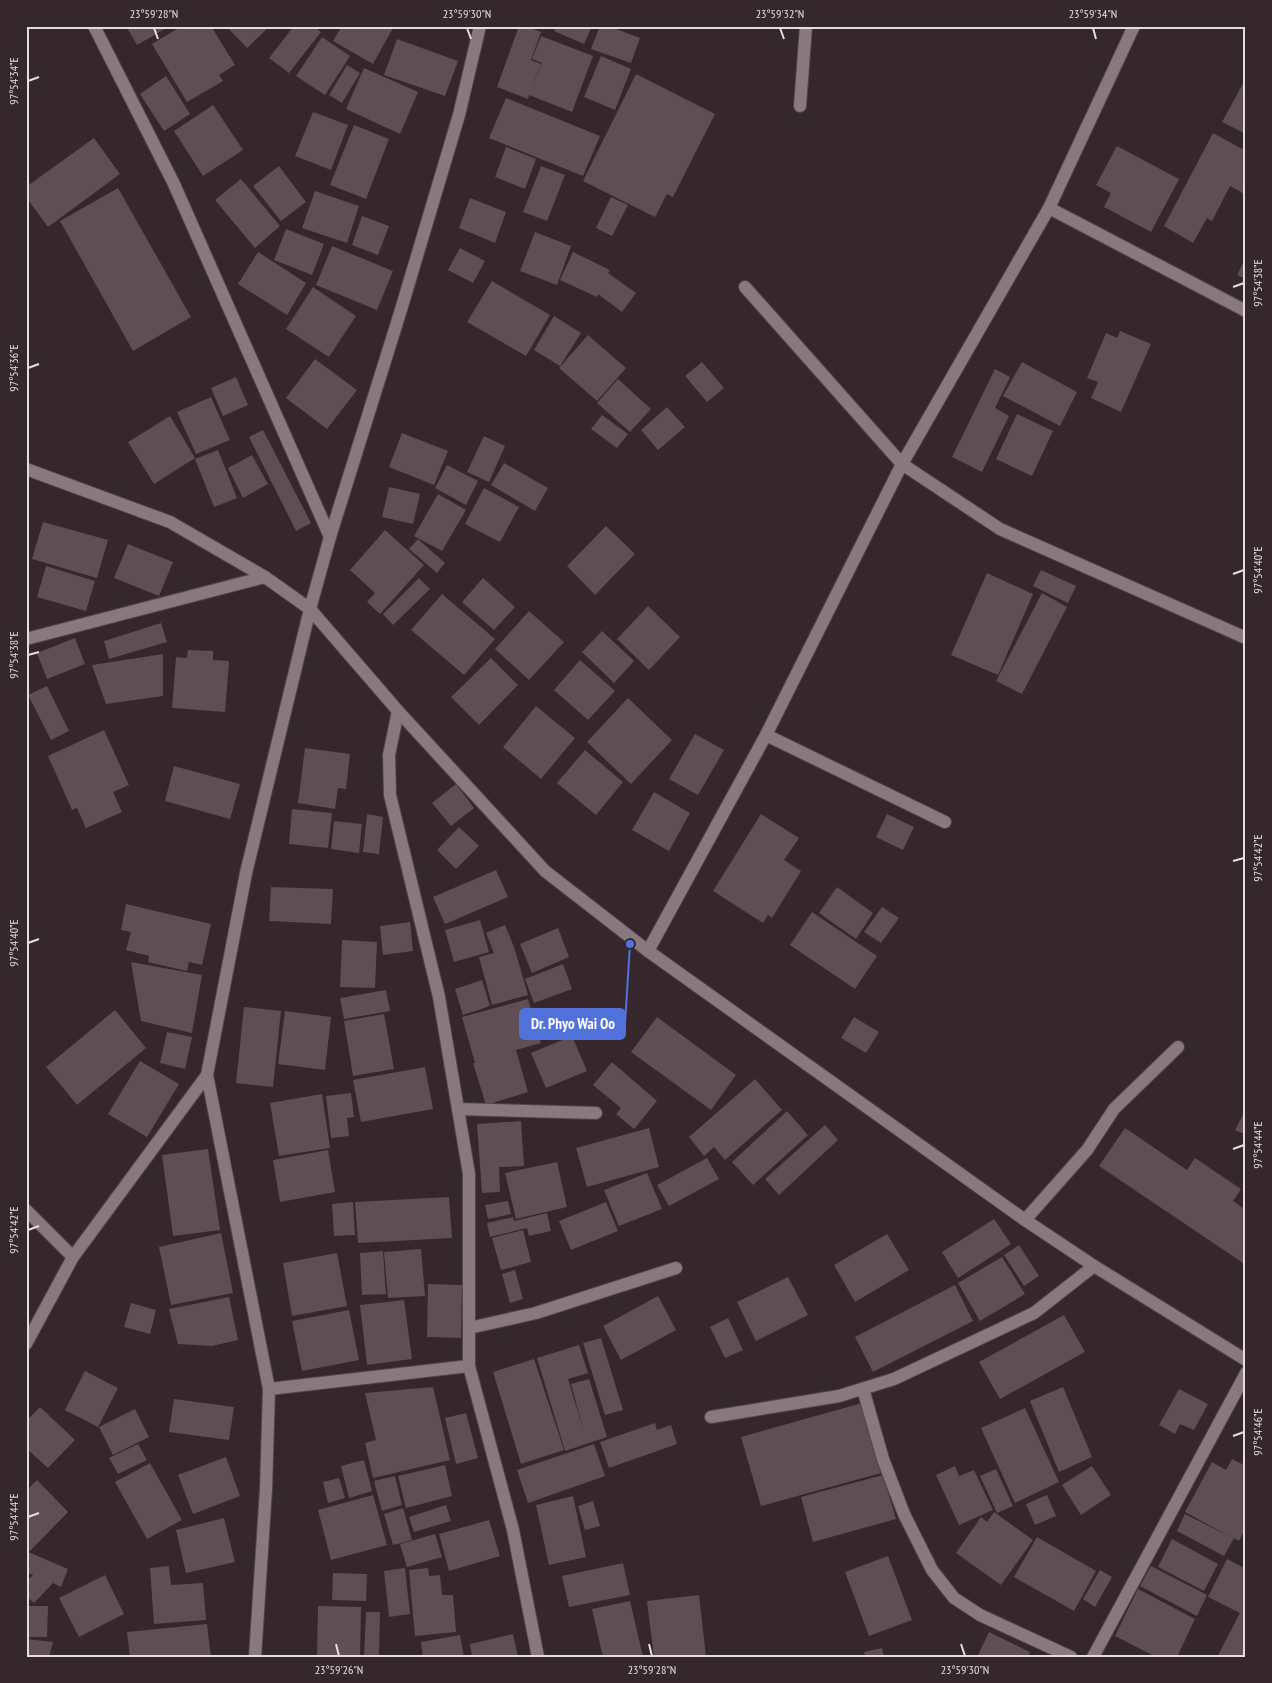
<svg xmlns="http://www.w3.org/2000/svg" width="1272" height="1683" viewBox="0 0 1272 1683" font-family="'PT Sans Narrow',sans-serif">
	<rect width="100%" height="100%" fill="#36272c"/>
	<path fill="#5f4e54" d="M126 26H170L137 45Z
		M182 26H211L235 65 219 75 223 81 187 102 152 44Z
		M226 26H270L247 48Z
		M294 26H314L321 32 289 73 269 58Z
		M342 26H394L373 64 333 41Z
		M519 26H525L541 32 531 60 541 64 531 90 542 63 532 59 541 36 593 56 572 112 529 95 528 99 497 87Z
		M556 26H592L584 44 554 31Z
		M600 26H608L640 38 631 63 591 49Z
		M322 37 350 56 325 95 296 76Z
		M397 39 458 61 445 96 384 75Z
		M601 56 631 69 615 110 584 97Z
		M347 65 360 73 342 103 329 95Z
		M364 68 418 92 400 134 346 109Z
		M636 74 715 114 673 197 667 194 655 217 583 181Z
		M166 76 190 114 164 131 140 94Z
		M1246 78V134L1222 122Z
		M506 98 600 136 583 176 489 138Z
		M213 105 243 150 203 176 174 131Z
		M313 112 348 125 331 170 295 156Z
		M354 125 389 139 366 199 330 185Z
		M1213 133 1246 151V195L1230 186 1212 221 1207 218 1193 243 1164 226Z
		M94 138 120 174 48 227 26 197V187Z
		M1117 146 1179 179 1151 232 1104 207 1111 193 1096 185Z
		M506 147 536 159 525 189 495 177Z
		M279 166 306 202 281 221 253 186Z
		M541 166 565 175 547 221 523 212Z
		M241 179 280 226 255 248 215 200Z
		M118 188 191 317 133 351 60 221Z
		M315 191 359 206 347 243 302 228Z
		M611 197 628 205 612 236 596 228Z
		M470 198 506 212 495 243 459 228Z
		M362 216 389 226 378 255 352 245Z
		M286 229 324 244 312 275 274 260Z
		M535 232 571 246 557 285 520 271Z
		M332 246 393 271 377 310 316 285Z
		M460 248 485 261 473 283 448 270Z
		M258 252 306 283 287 315 238 284Z
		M573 252 610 270 608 273 636 293 622 312 598 294 597 297 560 280Z
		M1246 257V279L1237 275Z
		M492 281 550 315 526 356 467 322Z
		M313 287 356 316 329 357 286 329Z
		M554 316 581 333 560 366 534 350Z
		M1120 331 1151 344 1121 412 1091 398 1098 382 1087 378 1106 333 1117 338Z
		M588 335 626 368 597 401 559 368Z
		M315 359 357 390 327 429 286 398Z
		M702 362 724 388 707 402 685 376Z
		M1022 362 1077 392 1060 426 1003 396Z
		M995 369 1010 377 995 408 1009 416 982 472 952 457Z
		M236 377 248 405 223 416 211 388Z
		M618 379 651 409 630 432 597 403Z
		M211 397 230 440 196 454 177 412Z
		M667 407 685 427 658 450 641 430Z
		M1017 414 1053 431 1032 476 996 459Z
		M602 415 628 434 617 448 591 429Z
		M170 416 195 458 154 484 128 442Z
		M263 430 311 523 296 531 249 437Z
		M402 433 448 451 434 485 389 467Z
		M484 436 505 446 489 482 467 472Z
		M218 450 237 498 214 507 195 459Z
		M252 455 268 484 243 498 228 468Z
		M504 463 548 488 535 511 491 485Z
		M447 465 478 481 466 505 435 488Z
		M389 487 420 494 413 524 382 517Z
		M484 488 519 507 500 542 465 524Z
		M438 494 466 510 442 551 414 536Z
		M43 522 108 540 97 578 32 559Z
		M606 526 635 554 595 595 567 566Z
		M385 530 424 565 380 614 367 602 375 593 350 570Z
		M418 539 445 563 437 573 409 549Z
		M128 544 173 562 159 596 114 578Z
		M46 566 95 581 86 611 37 597Z
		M1041 570 1076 586 1068 603 1033 586Z
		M987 573 1033 594 998 675 951 655Z
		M419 578 430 589 393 625 383 614Z
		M483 578 515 607 494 630 462 602Z
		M1042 593 1067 607 1022 694 996 681Z
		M442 594 495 639 464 675 411 630Z
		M648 606 680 637 649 670 617 639Z
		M529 611 564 642 529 680 495 649Z
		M161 623 167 642 109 659 104 641Z
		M602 631 634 661 614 683 582 652Z
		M75 638 85 664 47 679 37 653Z
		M188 650 213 651V660L229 661 225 712 172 708 176 657 187 658Z
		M163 654V696L106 704 92 665Z
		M491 658 518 685 479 725 451 697Z
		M580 660 615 691 588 720 554 690Z
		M47 686 69 731 51 740 28 695Z
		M628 698 672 740 631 784 587 742Z
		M536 706 575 738 541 779 503 747Z
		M104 730 129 785 113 792 122 812 86 828 77 808 72 810 48 756Z
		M695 734 724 750 698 795 669 779Z
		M305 748 350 754 346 789 338 788 335 809 298 803Z
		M585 750 623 782 596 815 557 783Z
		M174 766 240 784 230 819 165 801Z
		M456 784 474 808 451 826 432 803Z
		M654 792 690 813 669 851 632 830Z
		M292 809 332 813 328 848 289 844Z
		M367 814 383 817 379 854 363 852Z
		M761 814 799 838 784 860 801 871 772 918 768 915 763 923 713 891Z
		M887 814 914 827 903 850 876 837Z
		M334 821 362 824 359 853 331 849Z
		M459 827 479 846 456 869 437 850Z
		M496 870 508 897 445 924 433 897Z
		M271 887 333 889 331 924 269 921Z
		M837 887 873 913 856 939 819 913Z
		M126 904 211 924 202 965 189 962 187 971 148 962 149 956 126 950 131 932 121 930Z
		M882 907 899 918 881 943 864 932Z
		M812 912 877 956 855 989 790 945Z
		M480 920 489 952 454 962 445 930Z
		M410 922 413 951 383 955 380 926Z
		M505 925 514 947 528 995 492 1005 479 957 494 953 486 933Z
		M558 928 569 957 532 973 520 944Z
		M342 940 377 942 375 988 340 987Z
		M131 962 202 975 192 1033 141 1021Z
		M563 964 572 989 534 1003 525 979Z
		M482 980 490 1006 463 1015 455 989Z
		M386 990 390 1011 344 1019 340 998Z
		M528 999 541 1043 516 1050 528 1092 486 1105 473 1063H475L462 1017Z
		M244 1007 281 1011 273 1087 236 1083Z
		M115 1010 146 1048 77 1105 46 1067Z
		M285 1011 331 1017 325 1070 278 1064Z
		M384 1014 394 1069 353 1076 344 1021Z
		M657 1017 736 1075 711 1110 631 1052Z
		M854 1017 879 1032 866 1053 841 1038Z
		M167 1032 192 1037 185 1069 160 1063Z
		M572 1036 587 1071 546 1088 531 1053Z
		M140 1061 179 1084 147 1137 108 1114Z
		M612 1062 657 1101 634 1129 616 1114 621 1108 593 1085Z
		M425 1067 433 1109 361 1122 353 1080Z
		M755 1079 782 1110 725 1160 714 1147 704 1156 689 1137Z
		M351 1093 354 1117 347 1118 349 1136 331 1138 326 1096Z
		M322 1094 330 1148 279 1156 270 1103Z
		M1246 1109V1135L1235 1130Z
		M787 1111 808 1135 753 1185 732 1162Z
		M521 1121 524 1166 499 1167 500 1192 482 1193 477 1124Z
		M825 1125 838 1140 779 1195 765 1179Z
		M649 1128 659 1167 587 1187 576 1148Z
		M1125 1128 1187 1170 1195 1158 1241 1189 1233 1201 1246 1210V1265L1099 1166Z
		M208 1149 220 1230 173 1236 162 1155Z
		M328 1150 335 1192 280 1202 273 1160Z
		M707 1158 719 1179 669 1206 657 1185Z
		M557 1162 567 1207 516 1219 505 1173Z
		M647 1173 662 1209 619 1226 604 1190Z
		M449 1197 452 1238 358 1243 355 1202Z
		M508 1201 511 1214 488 1219 485 1205Z
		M353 1202 355 1235 334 1236 332 1204Z
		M606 1202 618 1231 571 1250 559 1221Z
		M547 1213 551 1231 529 1236 527 1228 490 1237 487 1223 513 1217 514 1221Z
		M994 1219 1011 1244 958 1278 942 1252Z
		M523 1230 531 1262 501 1270 492 1238Z
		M221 1233 233 1293 171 1305 159 1247Z
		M887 1234 909 1270 855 1302 834 1265Z
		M1019 1245 1039 1276 1024 1286 1004 1255Z
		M421 1249 425 1296 388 1298 384 1252Z
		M383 1251 386 1294 362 1295 360 1253Z
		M337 1253 347 1306 292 1316 283 1263Z
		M1002 1257 1025 1294 980 1321 958 1283Z
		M515 1270 523 1299 510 1303 502 1274Z
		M788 1277 808 1315 756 1341 737 1302Z
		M428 1284 462 1285 461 1338 427 1337Z
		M955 1285 973 1321 873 1372 855 1337Z
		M658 1296 676 1330 621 1360 603 1326Z
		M229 1297 238 1340 212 1346 178 1344 169 1309Z
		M404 1300 412 1359 367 1365 360 1305Z
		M131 1303 156 1310 150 1334 124 1327Z
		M349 1310 359 1360 302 1371 292 1321Z
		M1064 1315 1085 1352 1000 1399 979 1362Z
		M728 1318 743 1350 725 1358 710 1327Z
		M601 1338 623 1410 605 1415 583 1343Z
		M579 1345 588 1373 568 1379 584 1432 571 1384 589 1379 607 1437 565 1451 537 1358Z
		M534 1359 564 1450 521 1464 493 1372Z
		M85 1371 118 1388 98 1427 65 1410Z
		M433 1387 450 1460 373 1478 365 1443 376 1440 365 1393Z
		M1063 1387 1092 1457 1059 1472 1030 1401Z
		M1179 1389 1208 1404 1194 1430 1180 1424 1175 1434 1159 1425Z
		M174 1399 234 1407 229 1440 169 1432Z
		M862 1403 881 1473 761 1506 741 1437Z
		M40 1407 75 1440 48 1468 26 1448V1421Z
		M1025 1408 1059 1482 1015 1503 981 1428Z
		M135 1409 149 1437 113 1455 99 1427Z
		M466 1413 478 1458 456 1464 445 1418Z
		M655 1423 657 1430 671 1425 677 1444 609 1468 600 1442Z
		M138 1444 147 1460 118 1474 109 1458Z
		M594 1444 605 1476 528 1503 517 1470Z
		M226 1457 240 1496 193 1514 178 1475Z
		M1232 1459 1246 1466V1527L1239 1541 1234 1538 1224 1556 1177 1531 1185 1514 1231 1537 1185 1512 1212 1462 1226 1470Z
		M364 1460 372 1491 349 1498 341 1466Z
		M150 1463 182 1520 147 1539 115 1482Z
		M445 1465 452 1496 406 1508 398 1476Z
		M955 1466 959 1476 974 1470 993 1510 959 1525 936 1475Z
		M1092 1466 1111 1495 1081 1515 1062 1485Z
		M996 1469 1013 1506 997 1513 980 1476Z
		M883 1475 896 1519 813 1542 801 1497Z
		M395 1476 402 1505 382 1511 374 1481Z
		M339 1478 345 1498 328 1503 323 1482Z
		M37 1480 68 1512 30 1551 26 1547V1491Z
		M373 1495 387 1545 331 1560 318 1510Z
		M1047 1495 1056 1516 1035 1525 1026 1504Z
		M573 1496 586 1557 549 1565 536 1505Z
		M593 1501 600 1526 585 1530 578 1506Z
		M446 1505 451 1521 414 1532 409 1517Z
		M403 1508 412 1540 393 1545 384 1514Z
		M994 1512 1033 1540 1001 1585 956 1553 981 1517 987 1522Z
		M224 1518 235 1562 186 1573 176 1530Z
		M489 1520 500 1556 449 1571 439 1534Z
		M435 1534 442 1557 407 1567 400 1544Z
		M1037 1537 1096 1571 1074 1611 1014 1577Z
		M1172 1539 1218 1564 1204 1591 1158 1567Z
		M26 1551 68 1569 61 1587 53 1583 34 1603 26 1596V1582L33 1575 26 1572Z
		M888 1556 912 1620 869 1636 845 1572Z
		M1227 1559 1246 1569V1657H1217L1240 1613 1208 1597Z
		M623 1563 630 1595 569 1607 562 1576Z
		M169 1566 171 1585 203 1583 206 1620 154 1624 150 1568Z
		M1151 1566 1207 1595 1197 1616 1140 1586Z
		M405 1568 410 1614 389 1617 384 1571Z
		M428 1568 429 1576 440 1575 442 1595H453L456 1632 415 1636 409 1570Z
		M1100 1570 1112 1577 1095 1607 1083 1599Z
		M333 1573 367 1574 366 1601 332 1600Z
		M105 1575 124 1614 79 1637 59 1598Z
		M1138 1589 1195 1619 1177 1657H1156L1115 1636Z
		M699 1595 706 1657H654L647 1601Z
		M630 1601 643 1657H603L592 1609Z
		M26 1606H48L47 1637H26Z
		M318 1606 361 1607 360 1657H317Z
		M366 1612H380L379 1657H364Z
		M207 1624 211 1657H130L127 1632Z
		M989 1632 1030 1652 1028 1657H977Z
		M513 1634 518 1657H472L470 1644Z
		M460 1635 464 1657H423L421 1642Z
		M26 1639 53 1642 49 1657H26Z
		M882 1648 884 1657H865L864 1652Z"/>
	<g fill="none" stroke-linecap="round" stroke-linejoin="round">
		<defs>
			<path id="service" d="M458 1109 596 1113
				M1025 1220 1087 1150 1114 1109 1178 1047
				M469 1328 536 1313 676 1268"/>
			<path id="minor" d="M94 26 174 184 330 537
				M800 106 806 26
				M1049 208 1246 311
				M745 287 902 464 1000 529 1246 638
				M26 639 265 577
				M398 711 389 755 390 795 439 997 469 1174V1366L513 1530 538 1657
				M766 735 945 822
				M648 951 766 735 902 464 1049 208 1134 26
				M26 1210 73 1257
				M26 1344 73 1257 207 1075
				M269 1389 469 1366
				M863 1389 883 1459 904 1514 932 1570 954 1598 980 1615 1071 1657
				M711 1417 839 1396 894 1379 1034 1313 1094 1266
				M1093 1657 1246 1373"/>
			<path id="tertiary" d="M26 469 170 522 265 577 310 609 398 711 545 871 648 951 1025 1220 1094 1266 1246 1360
				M255 1657 266 1489 269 1389 207 1075 246 873 310 609 330 537 400 313 459 115 480 26"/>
		</defs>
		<use href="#service" stroke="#52454a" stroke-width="14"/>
		<use href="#minor" stroke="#52454a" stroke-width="14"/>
		<use href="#tertiary" stroke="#52454a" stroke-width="14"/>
		<use href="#service" stroke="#89787e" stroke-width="12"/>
		<use href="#minor" stroke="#89787e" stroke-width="12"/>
		<use href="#tertiary" stroke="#89787e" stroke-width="12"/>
	</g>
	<path fill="none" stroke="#e7dde1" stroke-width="2" d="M154 28 158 39M467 28 471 39M780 28 784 39M1093 28 1096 39M28 81 39 77M1233 287 1244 283M28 368 39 364M1233 574 1244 570M28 655 39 652M1233 861 1244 858M28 943 39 939M1233 1149 1244 1145M28 1230 39 1226M1233 1436 1244 1432M28 1517 39 1513M336 1644 339 1656M649 1644 652 1656M961 1644 965 1656"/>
	<path fill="none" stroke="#5072da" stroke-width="2" d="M630 944L625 1024"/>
	<circle fill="#5072da" stroke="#36272c" stroke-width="2" cx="630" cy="944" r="5"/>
	<rect fill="#5072da" stroke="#5072da" stroke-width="2" x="520" y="1009" width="105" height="30" rx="5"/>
	<g font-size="15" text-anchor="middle" font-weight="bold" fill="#fff">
		<text x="573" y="1029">Dr. Phyo Wai Oo</text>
	</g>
	<rect width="1272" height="1683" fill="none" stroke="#36272c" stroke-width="55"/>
	<rect x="28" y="28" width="1216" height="1628" fill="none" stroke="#e7dde1" stroke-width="2"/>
	<g font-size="12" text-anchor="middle" fill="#e7dde1">
		<text x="154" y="18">23°59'28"N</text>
		<text x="467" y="18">23°59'30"N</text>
		<text x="780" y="18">23°59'32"N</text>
		<text x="1093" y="18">23°59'34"N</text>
		<text transform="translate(14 81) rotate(-90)" y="4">97°54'34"E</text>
		<text transform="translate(1258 283) rotate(-90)" y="4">97°54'38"E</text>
		<text transform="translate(14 368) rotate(-90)" y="4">97°54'36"E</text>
		<text transform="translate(1258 570) rotate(-90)" y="4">97°54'40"E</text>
		<text transform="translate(14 655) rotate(-90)" y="4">97°54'38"E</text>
		<text transform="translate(1258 858) rotate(-90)" y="4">97°54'42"E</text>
		<text transform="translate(14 943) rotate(-90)" y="4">97°54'40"E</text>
		<text transform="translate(1258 1145) rotate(-90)" y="4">97°54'44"E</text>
		<text transform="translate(14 1230) rotate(-90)" y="4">97°54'42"E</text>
		<text transform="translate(1258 1432) rotate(-90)" y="4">97°54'46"E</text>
		<text transform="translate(14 1517) rotate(-90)" y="4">97°54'44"E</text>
		<text x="339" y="1674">23°59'26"N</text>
		<text x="652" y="1674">23°59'28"N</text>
		<text x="965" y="1674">23°59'30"N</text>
	</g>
</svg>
